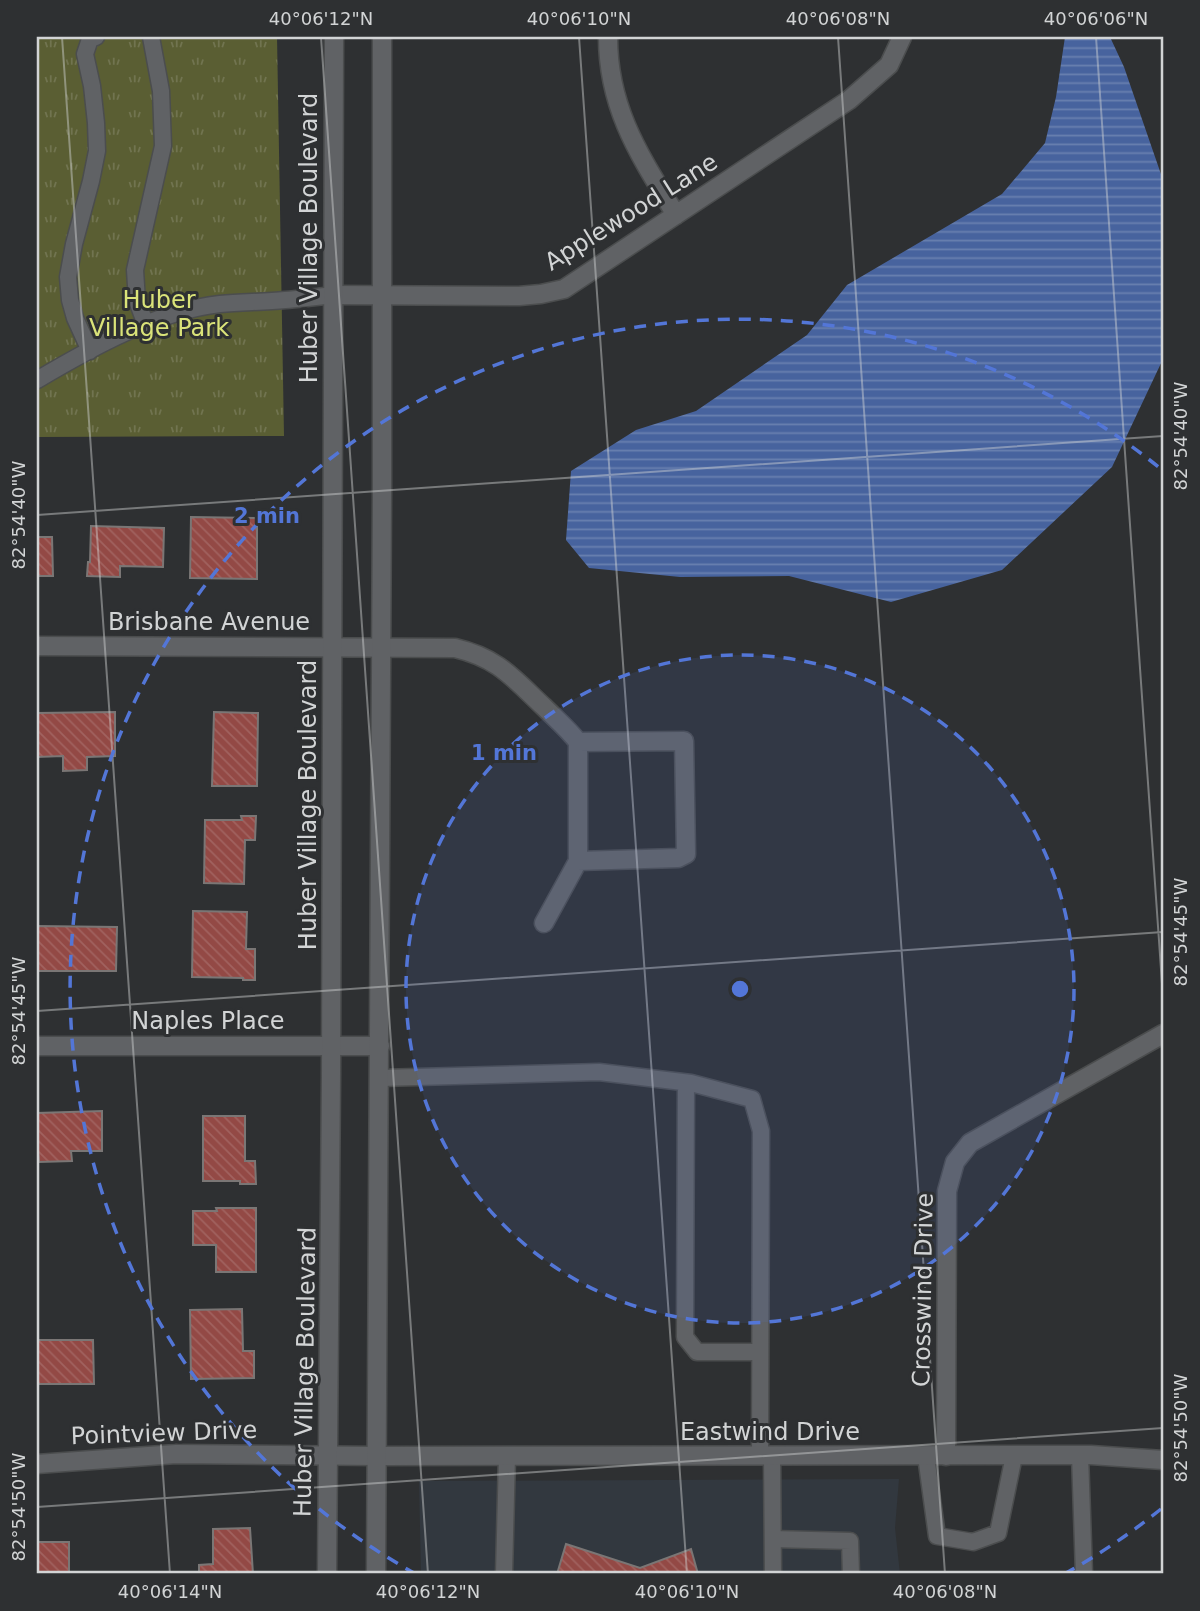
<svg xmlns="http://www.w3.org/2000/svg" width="1200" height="1611" viewBox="0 0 1200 1611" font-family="'DejaVu Sans',sans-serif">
	<defs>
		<pattern id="park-tufts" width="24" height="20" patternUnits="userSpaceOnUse" patternTransform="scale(1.75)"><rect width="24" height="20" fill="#5a5e33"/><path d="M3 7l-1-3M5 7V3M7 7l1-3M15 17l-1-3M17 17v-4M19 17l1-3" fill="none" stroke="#717450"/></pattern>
		<pattern id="water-rules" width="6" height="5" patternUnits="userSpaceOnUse" patternTransform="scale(1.75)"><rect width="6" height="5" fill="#47639e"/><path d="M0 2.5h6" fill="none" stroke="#6980af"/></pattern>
		<pattern id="building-back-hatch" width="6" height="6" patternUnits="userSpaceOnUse" patternTransform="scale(1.75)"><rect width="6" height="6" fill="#934945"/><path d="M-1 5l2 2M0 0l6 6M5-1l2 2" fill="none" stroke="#a1625f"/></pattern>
	</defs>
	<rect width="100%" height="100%" fill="#2e3032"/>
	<path fill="#32383f" d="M899 1479 895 1528 900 1574H421L419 1481Z"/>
	<path fill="url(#park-tufts)" d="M37 37H277L284 436 37 437Z"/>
	<path fill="url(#water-rules)" d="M1065 37H1110L1124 67 1163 180V359L1112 467 1002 570 891 602 789 576 680 577 589 568 566 540 571 471 636 430 696 411 807 335 847 285 1002 194 1045 143 1056 97Z"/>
	<path fill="url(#building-back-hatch)" stroke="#7a7675" stroke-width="2" d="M191 517 257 518V579L190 578Z
		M91 526 164 528 163 567 120 566V577L87 576 88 562H90Z
		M37 537H52L53 576H37Z
		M115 712V756L87 757V770L63 771V756L37 757V713Z
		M214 712 258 713 257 786H212Z
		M241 816H256L255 840H245L244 884 204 883 205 820H242Z
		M193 911 247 912 246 949H255V980H243V978L192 977Z
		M37 926 117 927 116 971H37Z
		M102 1111V1151H71L72 1161 39 1162 38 1151H37V1113Z
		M203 1116H245V1161H255L256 1184H240V1181H203Z
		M216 1208H256V1272H216V1245H193V1211H217Z
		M242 1309 243 1351H254V1378L191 1379 190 1310Z
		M37 1340H93L94 1384H37Z
		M250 1528 253 1574H199V1565L213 1564V1529Z
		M37 1542H69V1574H37Z
		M566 1544 640 1568 691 1549 698 1574H557Z"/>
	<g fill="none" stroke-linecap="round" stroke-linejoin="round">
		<defs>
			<path id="service" d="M146 325 137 301 135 270 163 146 161 91 151 37
				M90 351 75 318 70 300 68 277 74 244 91 181 97 151 96 123 92 86 85 54 90 39 96 37
				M37 380C91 348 157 311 220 304 242 302 264 302 285 300 301 299 317 297 333 295
				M380 1078 599 1072 691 1083 752 1099 761 1131 760 1456
				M686 1083 685 1337 697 1352H760
				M1080 1455 1084 1574
				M772 1456 773 1574
				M926 1456 937 1536 973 1542 998 1533 1014 1456
				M773 1539 850 1541 851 1574
				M504 1574 507 1456"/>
			<path id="minor" d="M608 37C608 109 640 156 676 215
				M333 295 519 296 541 294 564 289 849 100 889 65 902 37
				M37 646 455 648C498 658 513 678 544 707 555 718 568 729 578 742V861L544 923
				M578 742 684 741 686 854 678 858 578 861
				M37 1046H380
				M946 1456 947 1191 955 1162 970 1143 1163 1034
				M37 1464 176 1454 376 1456 1091 1455 1163 1460"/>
			<path id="tertiary" d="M327 1574 331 1077 334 37
				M376 1574 382 495V37"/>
		</defs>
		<use href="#service" stroke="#4b4d4e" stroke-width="19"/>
		<use href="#minor" stroke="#4b4d4e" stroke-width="21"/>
		<use href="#tertiary" stroke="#4b4d4e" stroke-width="21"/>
		<use href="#service" stroke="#606265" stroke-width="16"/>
		<use href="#minor" stroke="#606265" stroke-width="18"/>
		<use href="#tertiary" stroke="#606265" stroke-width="18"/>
	</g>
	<path fill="none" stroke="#d2d4d5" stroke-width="2" stroke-opacity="0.45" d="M62 37 170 1574M321 37 428 1574M579 37 687 1574M838 37 945 1574M1096 37 1163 998M37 515 1163 436M37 1011 1163 932M37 1507 1163 1428"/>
	<circle cx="740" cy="989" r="334" fill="#5376d7" fill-opacity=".12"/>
	<g fill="none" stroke="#5376d7" stroke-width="3.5" stroke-dasharray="12 9">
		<circle cx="740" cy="989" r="334"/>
		<path d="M1161 1509A669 669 0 0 1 1064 1574M416 1574A669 669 0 1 1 1161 469"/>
	</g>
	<g text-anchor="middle" stroke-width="6" stroke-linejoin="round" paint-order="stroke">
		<g font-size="24" fill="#d2d4d5" stroke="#2e3032">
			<text transform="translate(631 212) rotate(-32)" y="8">Applewood Lane</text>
			<text transform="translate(309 238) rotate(-90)" y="8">Huber Village Boulevard</text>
			<text x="209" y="630">Brisbane Avenue</text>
			<text transform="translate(308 805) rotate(-90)" y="8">Huber Village Boulevard</text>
			<text x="208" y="1029">Naples Place</text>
			<text transform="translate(923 1290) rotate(-89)" y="8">Crosswind Drive</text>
			<text transform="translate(305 1372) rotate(-89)" y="8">Huber Village Boulevard</text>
			<text x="770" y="1440">Eastwind Drive</text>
			<text transform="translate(164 1433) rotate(-2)" y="8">Pointview Drive</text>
		</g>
		<g font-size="24" fill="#dae379" stroke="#2e3032">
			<text x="159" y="308">Huber<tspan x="159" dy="28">Village Park</tspan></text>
		</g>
	</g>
	<circle cx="740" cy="989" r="10" fill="#5376d7" stroke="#2e3032" stroke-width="3.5"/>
	<g font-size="21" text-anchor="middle" font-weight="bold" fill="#5376d7" stroke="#2e3032" stroke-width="6" stroke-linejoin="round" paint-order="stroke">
		<text x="267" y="523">2 min</text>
		<text x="504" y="760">1 min</text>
	</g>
	<rect width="1200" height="1611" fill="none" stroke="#2e3032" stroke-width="77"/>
	<rect x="38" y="38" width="1124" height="1534" fill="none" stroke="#d2d4d5" stroke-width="2.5"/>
	<g font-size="18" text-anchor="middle" fill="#d2d4d5">
		<text x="321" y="25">40°06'12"N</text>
		<text x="579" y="25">40°06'10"N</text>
		<text x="838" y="25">40°06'08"N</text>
		<text x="1096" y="25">40°06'06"N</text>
		<text transform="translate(1181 436) rotate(-90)" y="6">82°54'40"W</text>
		<text transform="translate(19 515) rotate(-90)" y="6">82°54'40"W</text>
		<text transform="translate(1181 932) rotate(-90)" y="6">82°54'45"W</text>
		<text transform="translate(19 1011) rotate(-90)" y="6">82°54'45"W</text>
		<text transform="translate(1181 1428) rotate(-90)" y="6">82°54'50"W</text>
		<text transform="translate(19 1507) rotate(-90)" y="6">82°54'50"W</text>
		<text x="170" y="1598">40°06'14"N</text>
		<text x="428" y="1598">40°06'12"N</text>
		<text x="687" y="1598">40°06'10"N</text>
		<text x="945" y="1598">40°06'08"N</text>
	</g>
</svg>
